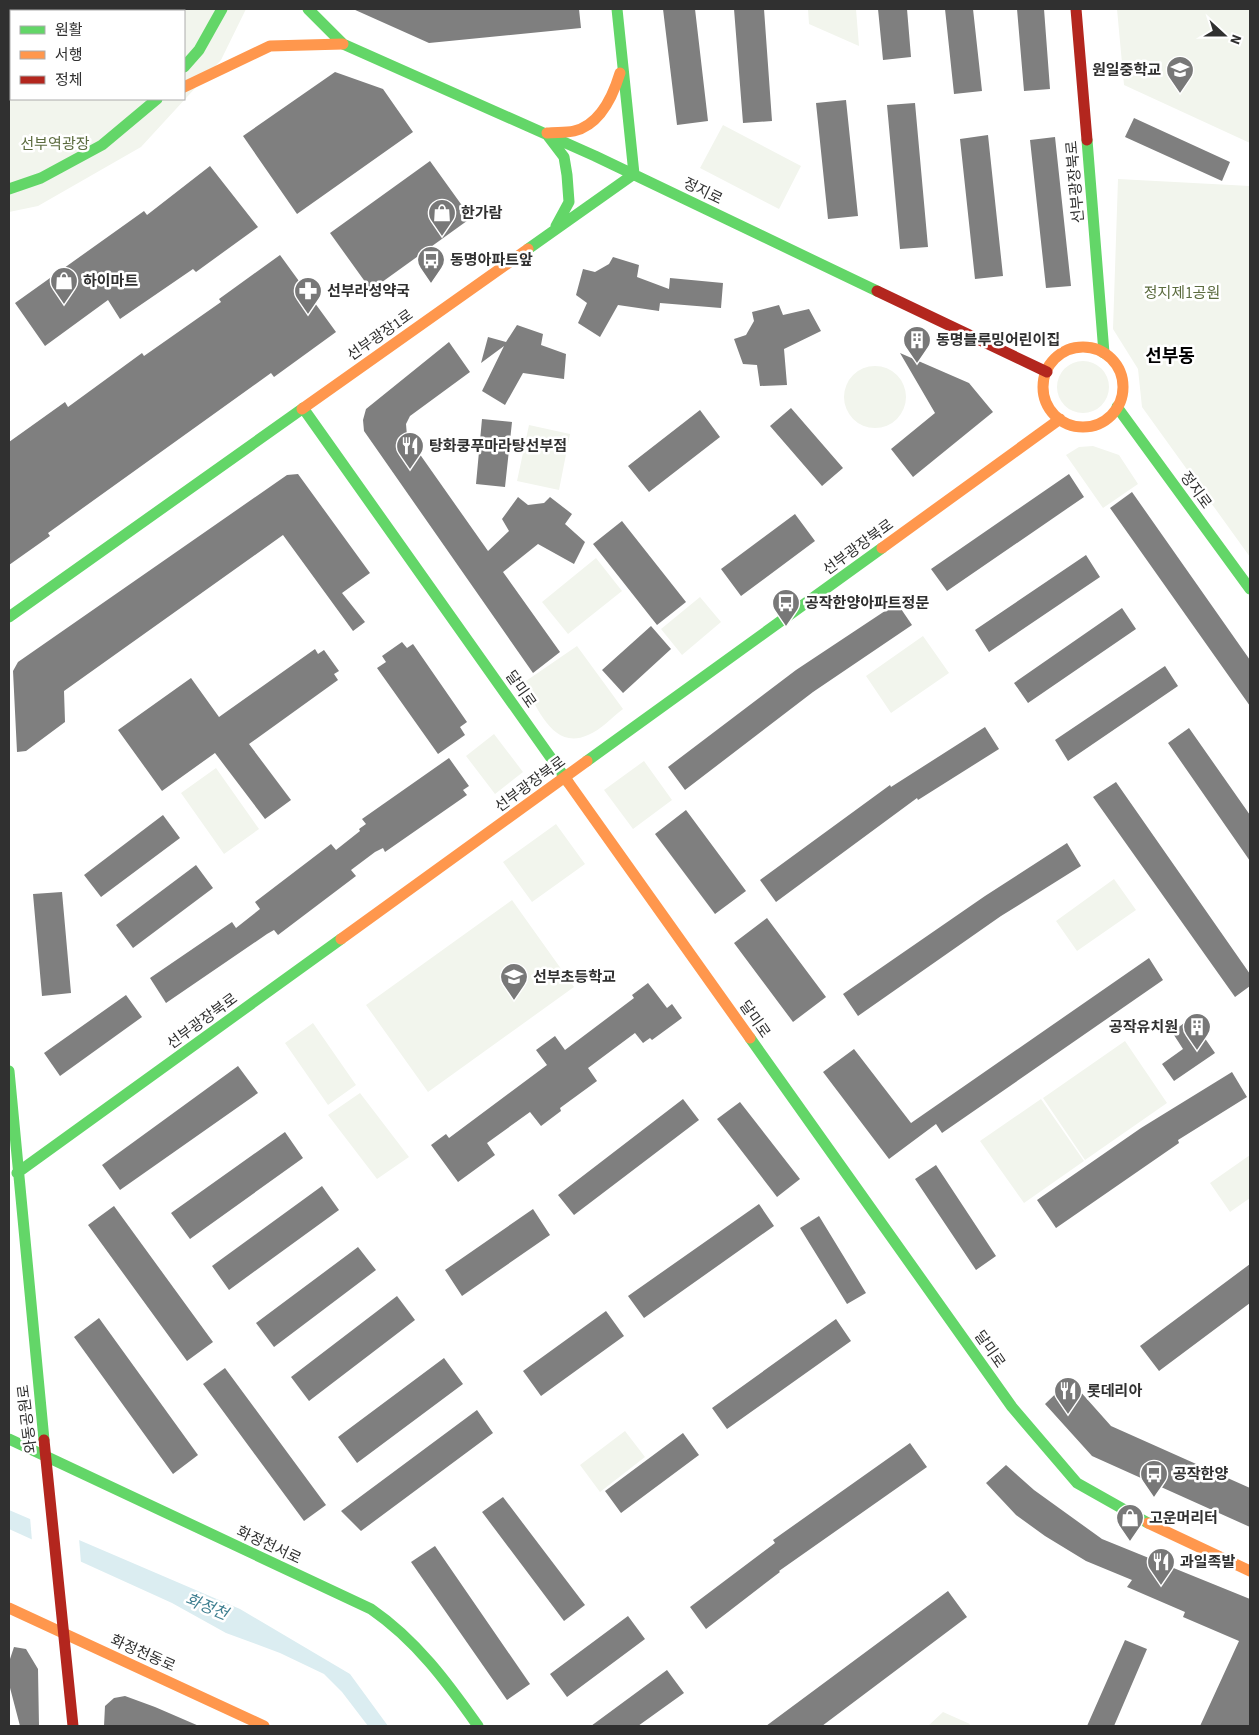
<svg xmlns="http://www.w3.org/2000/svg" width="1259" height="1735" viewBox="0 0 1259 1735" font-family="'Source Sans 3','Noto Sans KR',sans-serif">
	<rect width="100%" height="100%" fill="#fff"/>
	<path fill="#f2f5ed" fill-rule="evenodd" d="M9 9H246L221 60 141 147 38 206 9 212ZM11 11H184V99H11Z
		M808 9H856L859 46 809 24Z
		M1117 9H1250V143L1124 85Z
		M723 125 801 166 779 209 700 168Z
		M1118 179 1250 186V557L1142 407 1138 369 1113 329Z
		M1057 387a26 26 0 1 1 52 0a26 26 0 1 1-52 0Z
		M844 397a31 31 0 1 1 62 0a31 31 0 1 1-62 0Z
		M529 425 570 434 559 490 517 481Z
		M1093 446 1119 455 1138 484 1103 508 1066 455 1079 447Z
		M596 558 622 591 568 634 542 602Z
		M700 597 721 622 682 655 661 629Z
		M923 636 949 673 891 713 866 676Z
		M577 646 623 709C612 717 601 730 588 735 553 751 538 708 523 683Z
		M494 734 523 772 495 794 466 756Z
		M644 761 672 800 633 829 604 790Z
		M216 768 259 829 224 854 181 793Z
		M556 824 585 864 532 902 503 862Z
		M1114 879 1136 910 1077 951 1056 921Z
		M512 900 574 987 428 1092 366 1005Z
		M313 1023 356 1085 328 1105 285 1043Z
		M1125 1041 1167 1103 1085 1160 1043 1098Z
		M360 1093 409 1157 377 1179 328 1115Z
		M1041 1099 1084 1161 1024 1203 980 1141Z
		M1250 1155V1198L1230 1212 1210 1183Z
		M625 1431 645 1457 600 1492 580 1465Z
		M943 1712 970 1724 969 1726H928Z"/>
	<path fill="#dbedf1" d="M9 1510 240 1609 350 1674 388 1726H368L342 1692 324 1674 280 1653 226 1633 172 1603 9 1529Z"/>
	<path fill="#fff" d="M30 1517 79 1538 81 1563 32 1541Z"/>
	<path fill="#7f7f7f" d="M353 9H579L581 28 429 43Z
		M663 9H695L708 121 677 125Z
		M734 9H764L772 121 743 123Z
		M878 9H907L911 57 883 60Z
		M945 9H973L982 91 954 94Z
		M1017 9H1044L1050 89 1024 91Z
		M335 72 383 89 413 132 297 214 243 136Z
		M846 100 858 216 828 219 816 103Z
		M915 103 928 247 900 249 887 105Z
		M1134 118 1230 162 1222 181 1125 137Z
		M988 135 1003 276 975 279 960 139Z
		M1055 137 1071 286 1046 288 1030 140Z
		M430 161 471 218 371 290 330 233Z
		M210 166 258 227 196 272 193 269 120 319 108 300 45 346 15 303 144 211 147 215Z
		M280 255 336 332 274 377 271 373 48 533 50 536 9 565V442L65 402 68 407 142 353 144 356 221 302 219 299Z
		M613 257 639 265 637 277 669 289 670 278 723 283 721 308 660 303 659 311 618 305 600 337 578 323 587 303 576 295 583 269 595 272 609 264Z
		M779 305 783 315 809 309 821 331 784 349 787 385 760 386 757 365 743 364 734 339 746 335 754 321 752 312Z
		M517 325 543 334 541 345 566 354 564 379 523 373 505 405 482 391 504 346 481 363 488 337 506 342Z
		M449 342 470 372 410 416 406 424 407 436 488 551 509 531 502 519 518 497 528 505 544 503 550 497 572 514 565 524 585 542 574 564 538 544 503 572 560 652 533 673 364 431 363 420 366 409Z
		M900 353 969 383 993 412 913 477 891 449 935 413Z
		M791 408 843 468 822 486 770 426Z
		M700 410 720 437 649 492 628 466Z
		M482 419 512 422 505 487 476 484Z
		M298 474 370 573 342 593 365 622 353 631 283 535 64 691 65 722 26 751 17 752 13 671 18 662 287 475Z
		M1069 474 1084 497 947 591 931 569Z
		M1132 492 1250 660V706L1110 508Z
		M795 514 815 541 741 596 721 569Z
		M622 521 686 602 657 625 593 544Z
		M1086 555 1100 577 989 652 975 630Z
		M897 603 912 625 813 692 685 790 668 767 796 670Z
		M1122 608 1136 629 1028 703 1014 683Z
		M651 626 671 649 623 693 602 670Z
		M402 642 407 648 413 644 467 722 460 727 465 735 438 754 377 668 386 662 382 656Z
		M315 649 318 654 324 650 339 671 334 674 338 680 249 744 291 800 265 819 215 753 162 791 118 730 191 678 219 717Z
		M1165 666 1178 686 1068 761 1055 740Z
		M985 727 999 749 918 800 917 798 776 902 760 880 890 785 891 787Z
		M1189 728 1250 815V861L1168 743Z
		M449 758 469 786 463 790 467 795 385 852 383 848 375 852 351 870 356 876 278 935 274 930 267 934 166 1003 150 978 232 922 236 928 260 909 255 902 331 844 336 850 360 831 359 829 366 824 362 819Z
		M1116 782 1250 974V986L1235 997 1093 797Z
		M686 810 746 891 715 914 655 834Z
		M163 815 180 838 101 897 84 875Z
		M1067 843 1081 866 1001 916 858 1016 843 994 985 896Z
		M196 865 213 888 133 948 116 925Z
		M62 892 71 993 42 996 33 894Z
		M767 918 826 997 793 1022 734 943Z
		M1149 958 1163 980 942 1133 936 1124 889 1159 823 1072 854 1049 911 1123Z
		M648 983 667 1008 672 1004 682 1018 652 1040 650 1038 643 1043 635 1033 588 1068 597 1081 560 1108 561 1111 541 1126 530 1112 487 1143 495 1155 458 1182 431 1145 446 1134 449 1138 547 1065 536 1050 555 1036 565 1050 634 998 632 995Z
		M126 995 142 1017 60 1076 44 1053Z
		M1191 1018 1215 1053 1174 1081 1162 1064 1183 1049 1172 1032Z
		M238 1066 258 1093 120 1190 102 1165Z
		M1232 1072 1247 1097 1178 1140 1179 1143 1056 1228 1037 1200 1141 1128Z
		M683 1099 699 1120 574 1215 558 1195Z
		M740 1102 800 1179 777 1197 717 1119Z
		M285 1132 303 1158 190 1239 171 1213Z
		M936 1165 996 1256 976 1270 915 1179Z
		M322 1186 339 1210 229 1290 212 1266Z
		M759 1204 774 1226 644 1318 628 1296Z
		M114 1206 213 1342 187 1361 88 1225Z
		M533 1209 550 1235 462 1296 445 1270Z
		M819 1216 866 1293 847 1304 800 1228Z
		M358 1247 376 1270 274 1347 256 1323Z
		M1250 1264V1303L1159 1371 1140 1346Z
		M397 1296 415 1320 309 1401 291 1377Z
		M606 1311 624 1336 541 1396 523 1371Z
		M99 1318 198 1455 173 1474 74 1337Z
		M836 1319 851 1341 727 1429 712 1408Z
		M444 1358 463 1384 357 1463 338 1437Z
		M225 1368 326 1505 304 1521 203 1384Z
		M1070 1380 1111 1426 1250 1488V1527L1092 1456 1045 1404Z
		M477 1410 493 1433 361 1531 341 1511Z
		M683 1433 699 1455 621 1513 605 1491Z
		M910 1443 927 1467 779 1571 780 1572 706 1629 690 1607 775 1543 773 1540Z
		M1006 1465 1034 1490 1102 1539 1250 1599V1726H1200L1239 1641 1183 1617 1185 1612 1127 1587 1132 1580 1086 1561 1045 1536 1016 1515 986 1483Z
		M503 1497 585 1605 564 1621 482 1512Z
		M435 1546 530 1684 507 1700 411 1562Z
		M948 1591 967 1617 822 1726H766Z
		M628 1616 645 1639 567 1697 550 1674Z
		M1125 1640 1147 1649 1114 1726H1087Z
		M14 1647 26 1649 38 1669 39 1726H20L9 1684V1662Z
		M667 1670 684 1693 638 1726H591Z
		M125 1696 155 1707 199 1726H104L105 1706 114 1698Z"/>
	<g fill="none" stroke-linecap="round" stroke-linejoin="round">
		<path stroke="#63d668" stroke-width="11" d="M308 9 343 44 595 156 877 291
			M617 9 634 174
			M184 67 199 50 222 9
			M548 136 564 157 567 175 569 202 556 226
			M1087 140 1104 353
			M9 189 41 178 102 145 157 99
			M528 249 634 174
			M1117 407 1250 589
			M303 408 568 782
			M9 617 302 409
			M587 761 882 548
			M750 1038 1012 1407 1077 1483 1148 1523
			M9 1071 44 1440
			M17 1173 341 939
			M9 1439 371 1609C416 1640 447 1682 478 1726"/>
		<path stroke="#ff974d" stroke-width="11" d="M184 87 270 46 343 44
			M547 133C556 132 566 133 574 131 600 125 613 96 620 73
			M1043 387a40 40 0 1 1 80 0a40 40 0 1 1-80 0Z
			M302 409 528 249
			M882 548 1060 419
			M568 782 750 1038
			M341 939 587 761
			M1148 1523 1250 1571
			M9 1608 264 1726"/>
		<path stroke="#b3261e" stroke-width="11" d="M1076 9 1087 140
			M877 291 1047 372
			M44 1440 73 1726"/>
	</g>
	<defs>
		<symbol id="school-pin" viewBox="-11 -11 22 30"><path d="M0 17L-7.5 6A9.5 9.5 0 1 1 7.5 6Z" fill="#787878" stroke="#fff"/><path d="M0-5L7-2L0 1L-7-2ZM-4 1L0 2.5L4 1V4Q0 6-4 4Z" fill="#fff"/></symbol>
		<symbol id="shop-pin" viewBox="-11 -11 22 30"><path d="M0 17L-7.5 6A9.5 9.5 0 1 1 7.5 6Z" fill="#787878" stroke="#fff"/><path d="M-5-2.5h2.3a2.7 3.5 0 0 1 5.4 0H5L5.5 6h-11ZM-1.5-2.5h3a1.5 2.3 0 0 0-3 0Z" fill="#fff"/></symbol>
		<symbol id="bus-pin" viewBox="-11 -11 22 30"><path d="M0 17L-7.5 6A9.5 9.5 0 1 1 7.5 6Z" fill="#787878" stroke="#fff"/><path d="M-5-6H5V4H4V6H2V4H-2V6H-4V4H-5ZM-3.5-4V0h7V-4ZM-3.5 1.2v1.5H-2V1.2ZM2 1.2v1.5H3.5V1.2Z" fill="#fff"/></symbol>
		<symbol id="pharmacy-pin" viewBox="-11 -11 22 30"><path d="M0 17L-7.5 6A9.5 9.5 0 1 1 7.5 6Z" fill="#787878" stroke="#fff"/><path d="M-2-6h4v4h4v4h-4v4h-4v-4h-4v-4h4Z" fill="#fff"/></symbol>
		<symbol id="building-pin" viewBox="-11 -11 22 30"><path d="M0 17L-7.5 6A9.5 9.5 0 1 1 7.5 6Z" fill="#787878" stroke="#fff"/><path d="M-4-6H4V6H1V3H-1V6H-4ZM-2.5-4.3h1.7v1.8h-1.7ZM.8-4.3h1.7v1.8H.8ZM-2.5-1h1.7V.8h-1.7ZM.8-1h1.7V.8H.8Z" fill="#fff"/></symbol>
		<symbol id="restaurant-pin" viewBox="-11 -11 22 30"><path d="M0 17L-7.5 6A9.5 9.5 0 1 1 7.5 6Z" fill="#787878" stroke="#fff"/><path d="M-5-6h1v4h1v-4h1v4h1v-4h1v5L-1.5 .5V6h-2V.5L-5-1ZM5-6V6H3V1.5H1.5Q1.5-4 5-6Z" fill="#fff"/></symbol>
	</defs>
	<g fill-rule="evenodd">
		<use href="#school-pin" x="1164" y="54" width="32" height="43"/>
		<use href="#shop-pin" x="426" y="197" width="32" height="43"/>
		<use href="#bus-pin" x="415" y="244" width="32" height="43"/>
		<use href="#shop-pin" x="48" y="265" width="32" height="43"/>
		<use href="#pharmacy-pin" x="292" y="275" width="32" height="43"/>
		<use href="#building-pin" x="901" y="324" width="32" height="43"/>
		<use href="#restaurant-pin" x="394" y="430" width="32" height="43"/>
		<use href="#bus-pin" x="770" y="587" width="32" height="43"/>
		<use href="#school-pin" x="498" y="961" width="32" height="43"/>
		<use href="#building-pin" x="1181" y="1011" width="32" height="43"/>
		<use href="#restaurant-pin" x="1052" y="1375" width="32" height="43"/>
		<use href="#bus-pin" x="1138" y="1458" width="32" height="43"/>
		<use href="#shop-pin" x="1114" y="1502" width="32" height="43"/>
		<use href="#restaurant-pin" x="1145" y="1546" width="32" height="43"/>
	</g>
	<g text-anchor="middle" stroke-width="5" stroke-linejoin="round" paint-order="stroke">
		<g font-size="15" font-weight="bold" fill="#303030" stroke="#fff" text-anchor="start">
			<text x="1161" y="75" text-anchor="end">원일중학교</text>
			<text x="461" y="218">한가람</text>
			<text x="450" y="265">동명아파트앞</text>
			<text x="83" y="286">하이마트</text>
			<text x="327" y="296">선부라성약국</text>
			<text x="936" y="345">동명블루밍어린이집</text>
			<text x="429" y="451">탕화쿵푸마라탕선부점</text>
			<text x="805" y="608">공작한양아파트정문</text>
			<text x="533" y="982">선부초등학교</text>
			<text x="1178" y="1032" text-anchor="end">공작유치원</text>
			<text x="1087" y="1396">롯데리아</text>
			<text x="1173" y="1479">공작한양</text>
			<text x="1149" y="1523">고운머리터</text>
			<text x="1180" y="1567">과일족발</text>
		</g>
		<g font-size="15" fill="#5b6b3e" stroke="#fff">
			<text x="55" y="149">선부역광장</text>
			<text x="1182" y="298">정지제1공원</text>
		</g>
		<g font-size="15" fill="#303030" stroke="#fff">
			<text transform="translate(1075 182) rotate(-95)" y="5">선부광장북로</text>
			<text transform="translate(703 191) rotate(26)" y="5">정지로</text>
			<text transform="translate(380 335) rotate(-35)" y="5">선부광장1로</text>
			<text transform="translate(1196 490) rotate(54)" y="5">정지로</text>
			<text transform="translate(858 547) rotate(-36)" y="5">선부광장북로</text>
			<text transform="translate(521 689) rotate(55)" y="5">달미로</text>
			<text transform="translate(530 784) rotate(-36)" y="5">선부광장북로</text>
			<text transform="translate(755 1019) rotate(55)" y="5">달미로</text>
			<text transform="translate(202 1021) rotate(-36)" y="5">선부광장북로</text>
			<text transform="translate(990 1349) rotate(55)" y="5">달미로</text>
			<text transform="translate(27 1419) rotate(-97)" y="5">와동공원로</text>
			<text transform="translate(269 1545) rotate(25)" y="5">화정천서로</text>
			<text transform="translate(143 1653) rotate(24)" y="5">화정천동로</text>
		</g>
		<g font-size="16" font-style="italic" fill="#3f7f90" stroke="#fff">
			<text transform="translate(207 1606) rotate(22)" y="6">화정천</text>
		</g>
		<g font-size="18" font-weight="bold" fill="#000" stroke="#fff">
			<text x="1170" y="362">선부동</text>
		</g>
	</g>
	<rect width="1259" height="1735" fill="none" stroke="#303030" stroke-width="20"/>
	<rect x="10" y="10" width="175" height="90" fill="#ffffff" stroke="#acacac"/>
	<rect x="20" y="26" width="25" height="8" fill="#63d668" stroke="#acacac"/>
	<text x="55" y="35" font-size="15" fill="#303030">원활</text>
	<rect x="20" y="51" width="25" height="8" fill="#ff974d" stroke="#acacac"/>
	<text x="55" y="60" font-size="15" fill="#303030">서행</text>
	<rect x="20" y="76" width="25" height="8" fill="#b3261e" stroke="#acacac"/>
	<text x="55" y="85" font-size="15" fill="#303030">정체</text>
	<g transform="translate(1224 35) rotate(111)" stroke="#ffffff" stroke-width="4" paint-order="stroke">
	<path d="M0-4L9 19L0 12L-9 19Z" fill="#303030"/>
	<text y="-8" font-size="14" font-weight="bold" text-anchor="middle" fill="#303030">N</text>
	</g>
</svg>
